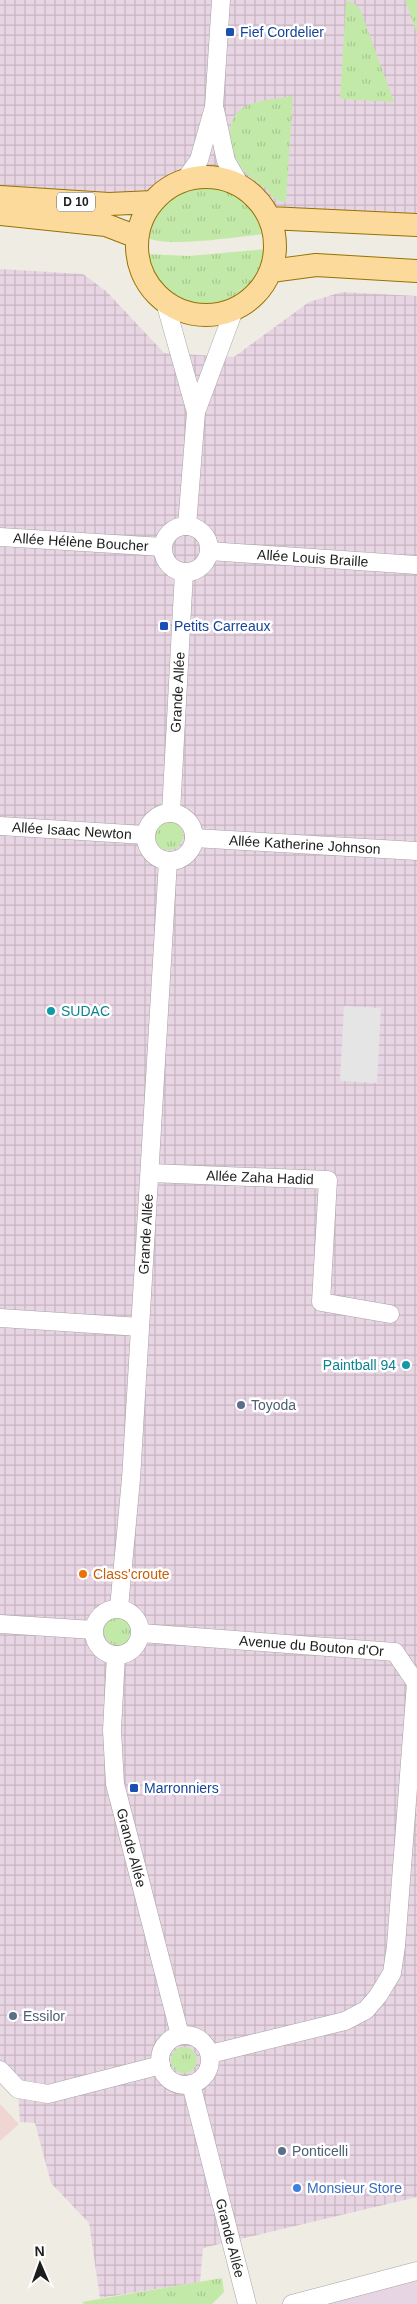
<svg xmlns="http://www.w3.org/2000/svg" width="417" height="2304" viewBox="0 0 417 2304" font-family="Helvetica,sans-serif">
	<defs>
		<pattern id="industrial-grid" width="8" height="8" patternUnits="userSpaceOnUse" patternTransform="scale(1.25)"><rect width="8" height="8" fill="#e8d5e3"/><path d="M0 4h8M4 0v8" fill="none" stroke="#c7b6c2"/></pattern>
		<pattern id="grass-tufts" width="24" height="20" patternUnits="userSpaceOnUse" patternTransform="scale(1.25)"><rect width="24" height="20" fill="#c3e9a8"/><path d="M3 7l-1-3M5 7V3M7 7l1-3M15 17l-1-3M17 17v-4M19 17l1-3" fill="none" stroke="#a7c790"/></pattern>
	</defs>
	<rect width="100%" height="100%" fill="#efece3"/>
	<path fill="#f0d6d2" d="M0 2104 19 2124 0 2141Z"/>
	<path fill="url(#industrial-grid)" d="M0 0H417V217L0 191Z
		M0 269 83 274 107 292 164 353 234 357 309 302 342 292 417 296V2197L203 2248 200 2282 100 2298 89 2223 51 2183 35 2123 20 2122 18 2093 0 2073Z"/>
	<path fill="#e8d5e3" d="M417 2278V2304H319Z"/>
	<path fill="url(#grass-tufts)" d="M405 0H417V34Z
		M346 1 354 3 360 9 394 102 340 99Z
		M293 96 286 203 273 198 265 187 263 188C257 181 249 177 243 170 231 153 221 120 244 107 257 100 277 99 293 96Z
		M198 186C232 184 255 202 265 234 240 236 169 248 148 238 143 212 177 191 198 186Z
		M267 249C263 322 157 327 146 254L189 256Z
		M155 836a14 14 0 1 1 28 0a14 14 0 1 1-28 0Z
		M104 1631a14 14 0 1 1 28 0a14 14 0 1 1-28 0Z
		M171 2060a13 13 0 1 1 26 0a13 13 0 1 1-26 0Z
		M222 2278 224 2292 212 2304H84L82 2302Z"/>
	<path fill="#e5e5e5" d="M344 1006 381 1008 377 1083 340 1081Z"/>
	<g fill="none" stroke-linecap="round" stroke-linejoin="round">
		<defs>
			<g id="minor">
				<path d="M215 110 226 161 240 185"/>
				<path d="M185 180 199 160 214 107 221 0"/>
				<path d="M165 302 196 412"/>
				<path d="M187 526 196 412 234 310"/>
				<circle cx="186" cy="549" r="23"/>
				<path id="s1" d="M0 537 163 547"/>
				<path id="s2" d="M209 551 417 565"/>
				<path id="s3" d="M171 813 184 572"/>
				<circle cx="170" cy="837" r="24"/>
				<path id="s4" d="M0 826 145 835"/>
				<path id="s5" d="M194 838 417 851"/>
				<path id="s6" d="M150 1173 328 1180 321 1302 390 1314"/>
				<path d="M0 1318 140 1327"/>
				<path id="s7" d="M119 1608 131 1479 168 861"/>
				<circle cx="117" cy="1632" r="23"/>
				<path d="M0 1624 94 1630"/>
				<path id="s8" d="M141 1633 395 1652 416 1683 396 1946 392 1973 378 1996 366 2010 345 2021 210 2054"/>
				<path id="s9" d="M116 1655 112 1730 115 1784 180 2035"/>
				<circle cx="185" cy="2060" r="25"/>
				<path d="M0 2070 18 2089 48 2094 161 2065"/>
				<path id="s10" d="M191 2084 247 2304"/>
				<path d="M292 2304 417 2271"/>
			</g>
			<path id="major" d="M137 246a69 69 0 1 1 138 0a69 69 0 1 1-138 0Z
				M0 197 109 204 153 202
				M0 214 106 225 137 237
				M269 218 417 225
				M271 271 316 265 417 271"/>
		</defs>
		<use href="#minor" stroke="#a4a4a4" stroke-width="19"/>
		<use href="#major" stroke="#977200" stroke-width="24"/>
		<use href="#minor" stroke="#fff" stroke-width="18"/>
		<use href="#major" stroke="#fcda9b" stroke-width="22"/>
	</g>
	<g fill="#1a4fb4" stroke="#fff" stroke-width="2">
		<rect x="225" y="27" width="10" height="10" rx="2.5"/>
		<rect x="159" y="621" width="10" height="10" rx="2.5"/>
		<rect x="129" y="1783" width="10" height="10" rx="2.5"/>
	</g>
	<g fill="#0f9aa8" stroke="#fff" stroke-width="2">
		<circle cx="51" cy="1011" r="5"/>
		<circle cx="406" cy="1365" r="5"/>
	</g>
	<g fill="#5c6f8a" stroke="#fff" stroke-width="2">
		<circle cx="241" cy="1405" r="5"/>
		<circle cx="13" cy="2016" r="5"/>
		<circle cx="282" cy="2151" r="5"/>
	</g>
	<circle fill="#e8710a" stroke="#fff" stroke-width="2" cx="83" cy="1574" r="5"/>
	<circle fill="#3f7fe0" stroke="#fff" stroke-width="2" cx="297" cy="2188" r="5"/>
	<g text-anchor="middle" stroke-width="5" stroke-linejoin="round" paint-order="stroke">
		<rect fill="#fff" stroke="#616161" stroke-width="1" x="57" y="192.5" width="38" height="19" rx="4"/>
		<g font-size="12" font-weight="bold" fill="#1d1d1d">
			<text x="76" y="206">D 10</text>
		</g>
		<g font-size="14" fill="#164399" stroke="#fff" text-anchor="start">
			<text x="240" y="37">Fief Cordelier</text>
			<text x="174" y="631">Petits Carreaux</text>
			<text x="144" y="1793">Marronniers</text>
		</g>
		<g font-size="14" fill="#1d1d1d" stroke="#fff">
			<text dy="5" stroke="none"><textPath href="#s1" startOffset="81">Allée Hélène Boucher</textPath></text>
			<text dy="5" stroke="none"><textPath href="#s2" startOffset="104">Allée Louis Braille</textPath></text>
			<text dy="5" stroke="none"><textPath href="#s3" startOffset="121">Grande Allée</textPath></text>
			<text dy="5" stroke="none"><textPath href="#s4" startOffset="72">Allée Isaac Newton</textPath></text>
			<text dy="5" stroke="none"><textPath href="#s5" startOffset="111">Allée Katherine Johnson</textPath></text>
			<text dy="5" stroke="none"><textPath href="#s6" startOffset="110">Allée Zaha Hadid</textPath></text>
			<text dy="5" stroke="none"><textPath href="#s7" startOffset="375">Grande Allée</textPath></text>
			<text dy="5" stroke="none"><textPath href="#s8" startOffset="171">Avenue du Bouton d'Or</textPath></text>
			<text dy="5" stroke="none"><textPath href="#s9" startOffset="195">Grande Allée</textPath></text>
			<text dy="5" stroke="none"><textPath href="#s10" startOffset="159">Grande Allée</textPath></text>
		</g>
		<g font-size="14" fill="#0d838f" stroke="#fff" text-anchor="start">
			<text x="61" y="1016">SUDAC</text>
			<text x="396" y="1370" text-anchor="end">Paintball 94</text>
		</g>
		<g font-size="14" fill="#4e5e75" stroke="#fff" text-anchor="start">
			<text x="251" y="1410">Toyoda</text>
			<text x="23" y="2021">Essilor</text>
			<text x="292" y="2156">Ponticelli</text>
		</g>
		<g font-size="14" fill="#c56008" stroke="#fff" text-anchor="start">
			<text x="93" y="1579">Class'croute</text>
		</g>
		<g font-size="14" fill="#366cbe" stroke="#fff" text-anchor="start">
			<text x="307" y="2193">Monsieur Store</text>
		</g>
	</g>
	<g transform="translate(40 2264) rotate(358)" stroke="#ffffff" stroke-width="4" paint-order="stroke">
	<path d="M0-4L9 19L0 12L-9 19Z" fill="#1d1d1d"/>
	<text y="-8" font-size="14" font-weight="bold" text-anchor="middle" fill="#1d1d1d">N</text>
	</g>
</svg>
